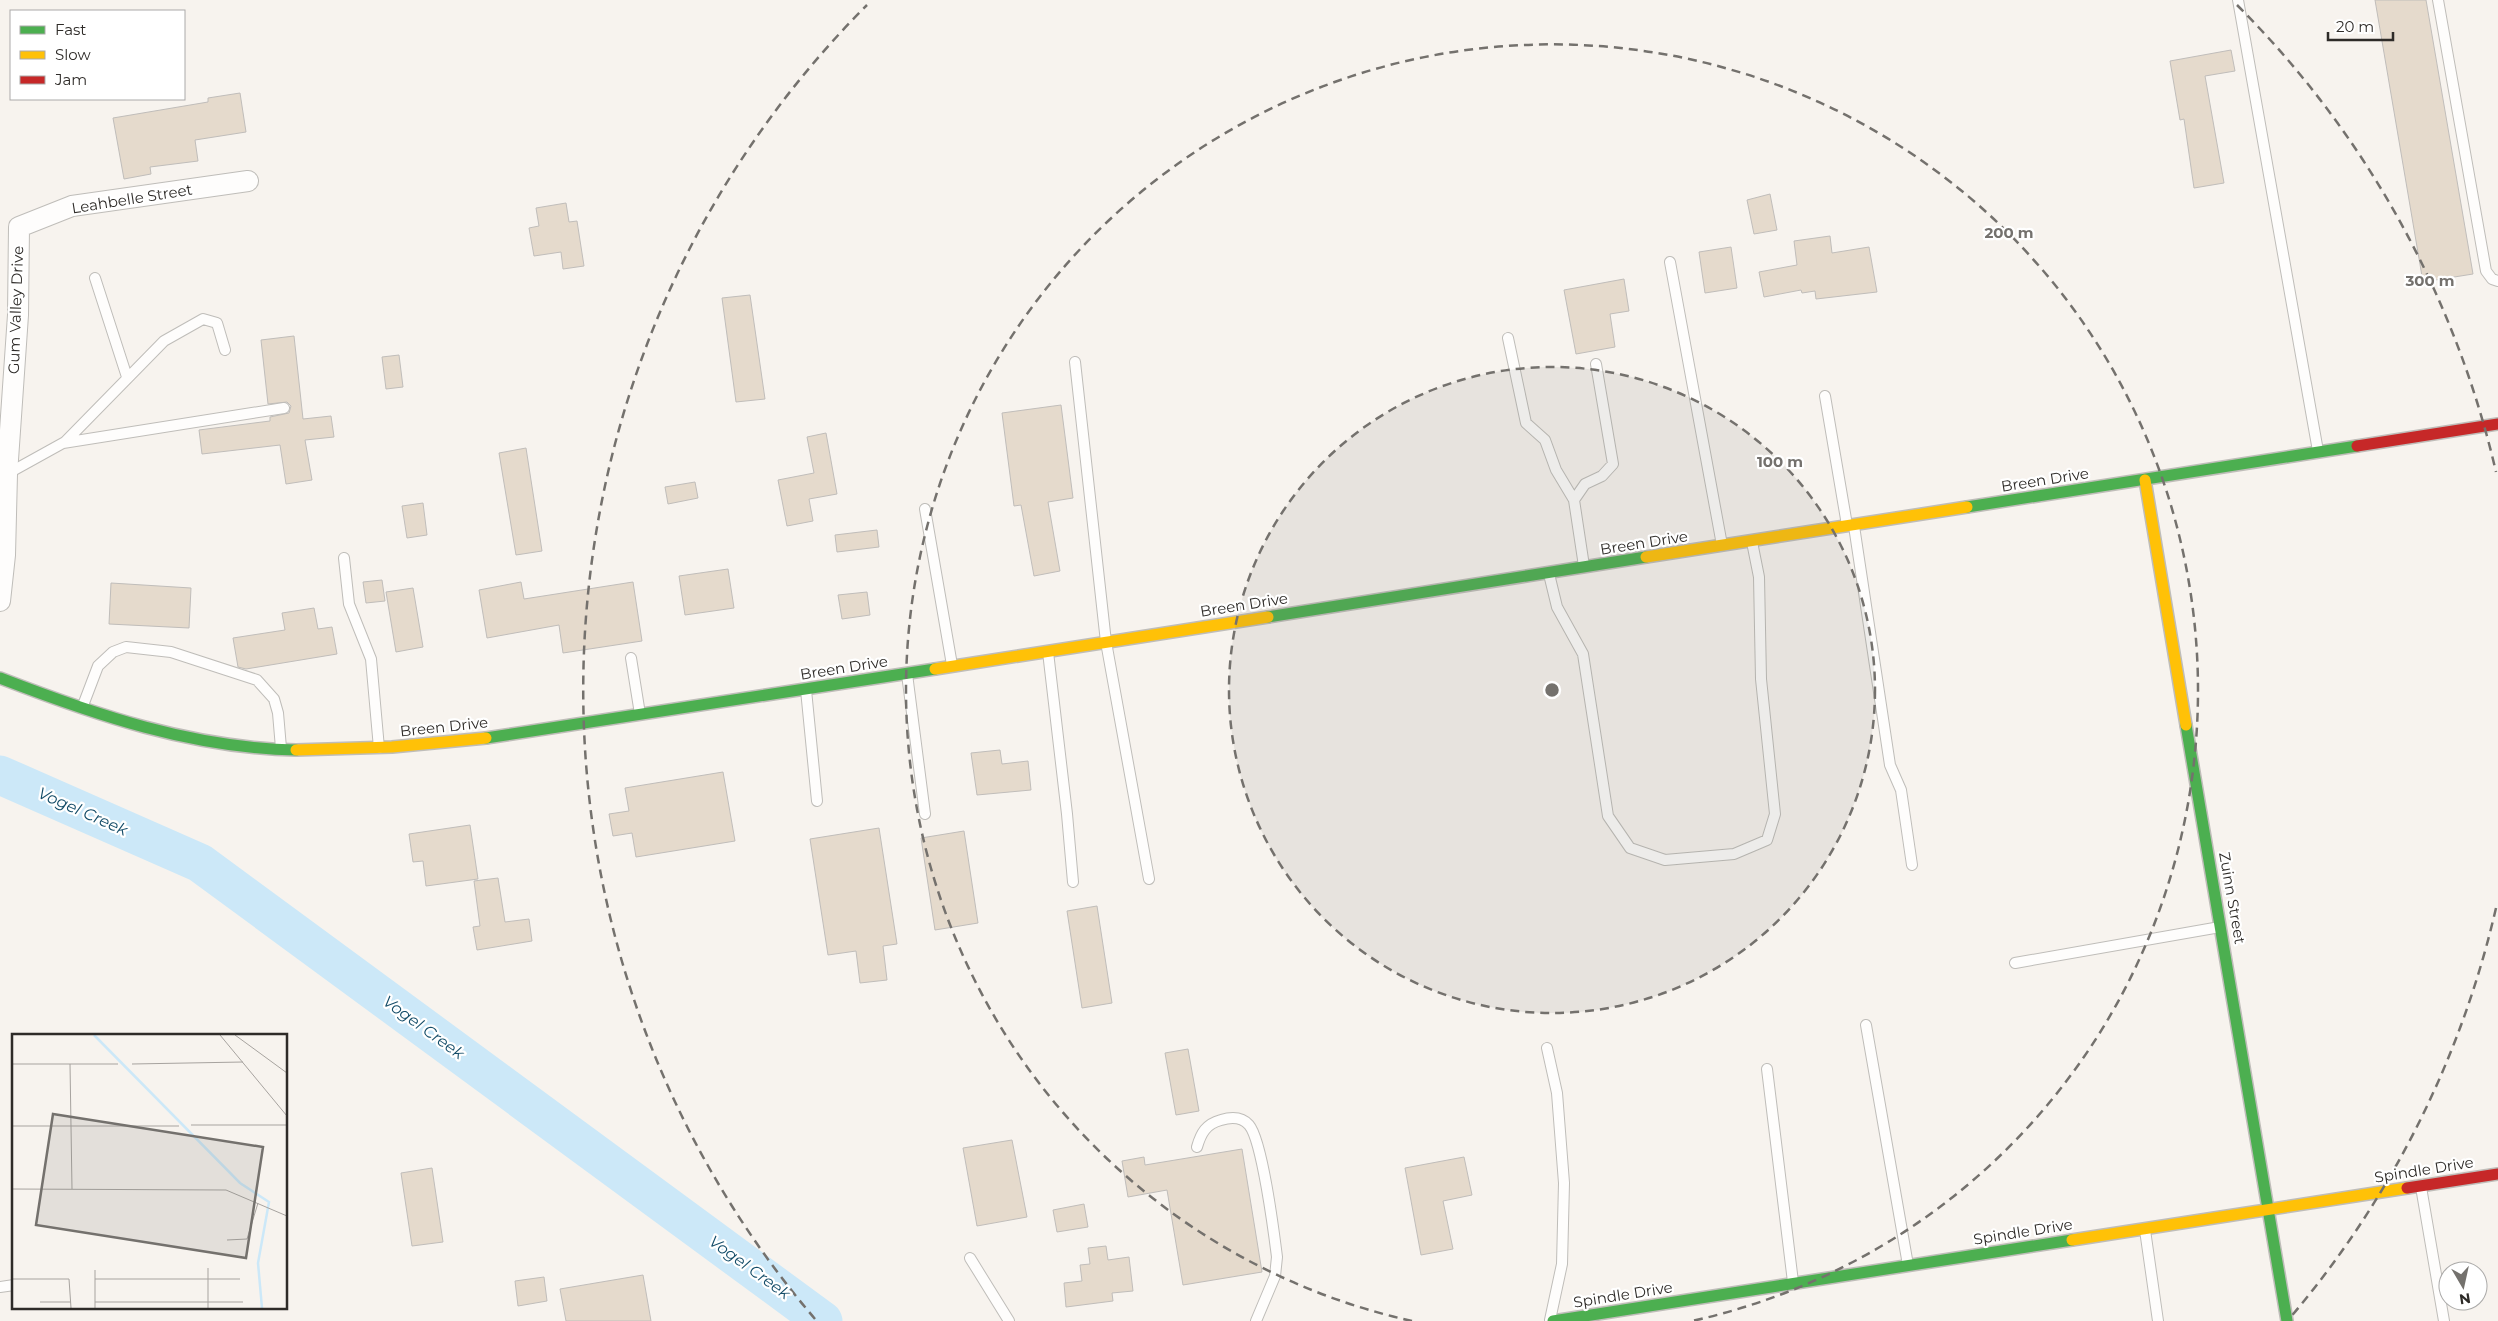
<svg xmlns="http://www.w3.org/2000/svg" width="2498" height="1321" viewBox="0 0 2498 1321" font-family="Montserrat,sans-serif">
	<rect width="100%" height="100%" fill="#f7f3ee"/>
	<g fill="none" stroke-linecap="round" stroke-linejoin="round">
		<path stroke="#cce8f8" stroke-width="39" d="M0 775 200 863 823 1321"/>
	</g>
	<path fill="#e5dacc" stroke="#c0bdba" d="M2375 0H2426L2473 274 2423 282Z
		M2231 50 2235 71 2205 76 2224 183 2194 188 2184 119 2180 120 2170 61Z
		M240 93 246 132 195 140 198 161 150 167 151 174 124 179 113 118 208 102V98Z
		M1770 194 1777 230 1754 234 1747 200Z
		M566 203 569 222 577 221 584 266 563 269 561 252 534 256 529 228 539 226 536 208Z
		M1830 236 1832 253 1869 247 1877 292 1816 299 1815 291 1802 293 1801 290 1764 297 1759 272 1797 265 1794 241Z
		M1731 247 1737 288 1705 293 1699 252Z
		M1624 279 1629 311 1610 314 1615 347 1576 354 1564 290Z
		M750 295 765 399 736 402 722 298Z
		M294 336 303 419 331 416 334 437 305 440 312 480 286 484 280 445 202 454 199 430 270 421V417L289 413 291 406 287 402 268 404 261 340Z
		M399 355 403 387 386 389 382 357Z
		M1061 405 1073 498 1048 502 1060 571 1034 576 1021 505 1014 506 1002 413Z
		M826 433 837 494 809 499 813 521 787 526 778 480 814 473 807 437Z
		M526 448 542 551 516 555 499 453Z
		M695 482 698 498 668 504 665 487Z
		M423 503 427 535 407 538 402 506Z
		M877 530 879 547 837 552 835 535Z
		M728 569 734 608 685 615 679 576Z
		M382 580 385 601 366 603 363 582Z
		M521 582 524 599 633 582 642 641 563 653 559 625 487 638 479 590Z
		M111 583 191 588 189 628 109 624Z
		M413 588 423 647 396 652 386 592Z
		M867 592 870 615 842 619 838 595Z
		M314 608 318 629 332 627 337 654 246 669 238 667 233 638 285 630 282 613Z
		M1000 750 1002 764 1028 761 1031 790 977 795 971 753Z
		M723 772 735 841 636 857 632 833 613 836 609 814 629 811 625 788Z
		M470 825 478 879 426 886 423 861 413 862 409 834Z
		M879 828 897 944 883 946 887 980 860 983 856 951 828 955 810 839Z
		M964 831 978 923 935 930 921 838Z
		M498 878 505 922 529 919 532 941 477 950 473 927 480 926 474 881Z
		M1097 906 1112 1003 1082 1008 1067 911Z
		M1188 1049 1199 1111 1176 1115 1165 1053Z
		M1012 1140 1027 1217 977 1226 963 1148Z
		M1242 1149 1262 1272 1183 1285 1167 1190 1128 1197 1122 1161 1144 1157 1145 1165Z
		M1464 1157 1472 1195 1443 1201 1453 1249 1421 1255 1405 1168Z
		M432 1168 443 1242 412 1246 401 1173Z
		M1084 1204 1088 1227 1057 1232 1053 1210Z
		M1106 1246 1108 1260 1129 1257 1133 1291 1112 1293 1113 1301 1066 1307 1064 1283 1082 1281 1080 1265 1090 1264 1088 1248Z
		M643 1275 651 1321H566L560 1289Z
		M544 1277 547 1301 518 1306 515 1281Z"/>
	<g fill="none" stroke-linecap="round" stroke-linejoin="round">
		<defs>
			<path id="lane" d="M2238 0 2318 451
				M2438 0 2486 271 2492 279 2498 281
				M1670 262 1722 545
				M95 278 127 377
				M1508 338 1526 423 1545 440 1556 470 1574 500
				M1075 362 1106 642 1149 879
				M1825 396 1847 525
				M64 443 164 341 203 319 217 323 225 350
				M7 474 63 443 284 408
				M925 509 952 665
				M1854 526 1890 765 1901 790 1912 865
				M344 558 349 604 371 659 379 748
				M1584 566 1574 500 1585 484 1602 476 1613 464 1596 364
				M1549 574 1557 607 1583 654 1608 816 1630 848 1665 860 1734 854 1767 840 1775 814 1761 679 1759 577 1752 542
				M1048 652 1067 814 1073 882
				M631 658 640 714
				M907 674 925 814
				M806 690 817 801
				M82 708 98 666 113 652 126 647 171 652 257 680 274 699 278 713 281 748
				M2015 963 2220 927
				M1866 1025 1908 1265
				M1547 1048 1557 1093 1564 1183 1562 1264 1550 1320
				M1767 1069 1793 1282
				M1197 1147C1201 1133 1206 1124 1221 1120 1231 1117 1242 1117 1249 1125 1262 1140 1274 1233 1277 1257L1275 1276 1256 1321
				M2421 1187 2444 1321
				M2145 1230 2158 1321
				M970 1258 1009 1321
				M0 1287 14 1285"/>
			<path id="street" d="M0 601 5 555 7 474 18 315 19 227 72 206 248 181"/>
			<path id="fast" d="M1967 507 2357 446
				M1268 617 1646 557
				M0 678C96 715 192 748 296 750
				M2186 725 2287 1321
				M486 738 935 669
				M1553 1321 2072 1240"/>
			<path id="slow" d="M2145 480 2186 725
				M1646 557 1967 507
				M935 669 1268 617
				M296 750 392 747 486 738
				M2072 1240 2407 1188"/>
			<path id="jam" d="M2357 446 2498 424
				M2407 1188 2498 1174"/>
		</defs>
		<use href="#lane" stroke="#bfbdb9" stroke-width="12"/>
		<use href="#street" stroke="#bfbdb9" stroke-width="22"/>
		<use href="#fast" stroke="#bfbdb9" stroke-width="14"/>
		<use href="#slow" stroke="#bfbdb9" stroke-width="14"/>
		<use href="#jam" stroke="#bfbdb9" stroke-width="14"/>
		<use href="#lane" stroke="#fefdfc" stroke-width="10"/>
		<use href="#street" stroke="#fefdfc" stroke-width="20"/>
		<use href="#fast" stroke="#4caf50" stroke-width="11"/>
		<use href="#slow" stroke="#ffc107" stroke-width="11"/>
		<use href="#jam" stroke="#c62828" stroke-width="11"/>
	</g>
	<circle cx="1552" cy="690" r="323" fill="#74716d" fill-opacity=".12"/>
	<g fill="none" stroke="#74716d" stroke-width="2.5" stroke-dasharray="9 6">
		<circle cx="1552" cy="690" r="323"/>
		<path d="M1412 1321A646 646 0 1 1 1692 1321"/>
		<path d="M2496 908A969 969 0 0 1 2289 1319M815 1319A969 969 0 0 1 867 5M2237 5A969 969 0 0 1 2496 472"/>
	</g>
	<g text-anchor="middle" stroke-width="4.5" stroke-linejoin="round" paint-order="stroke">
		<g font-size="15" fill="#2e2b28" stroke="#fff">
			<text transform="translate(132 199) rotate(-9)" y="5">Leahbelle Street</text>
			<text transform="translate(16 310) rotate(-88)" y="5">Gum Valley Drive</text>
			<text transform="translate(2045 480) rotate(-9)" y="5">Breen Drive</text>
			<text transform="translate(1644 543) rotate(-9)" y="5">Breen Drive</text>
			<text transform="translate(1244 605) rotate(-9)" y="5">Breen Drive</text>
			<text transform="translate(844 668) rotate(-9)" y="5">Breen Drive</text>
			<text transform="translate(444 727) rotate(-6)" y="5">Breen Drive</text>
			<text transform="translate(2232 898) rotate(80)" y="5">Zuinn Street</text>
			<text transform="translate(2424 1170) rotate(-9)" y="5">Spindle Drive</text>
			<text transform="translate(2023 1232) rotate(-9)" y="5">Spindle Drive</text>
			<text transform="translate(1623 1295) rotate(-9)" y="5">Spindle Drive</text>
		</g>
		<g font-size="16" font-style="italic" fill="#134c68" stroke="#fff">
			<text transform="translate(83 811) rotate(24)" y="6">Vogel Creek</text>
			<text transform="translate(424 1027) rotate(36)" y="6">Vogel Creek</text>
			<text transform="translate(750 1267) rotate(36)" y="6">Vogel Creek</text>
		</g>
	</g>
	<g transform="translate(12 1034)">
		<rect width="275" height="275" fill="#f7f3ee"/>
		<path fill="none" stroke="#cce8f8" stroke-width="2.5" d="M82 1 228 149 257 168 246 229 250 274"/>
		<path fill="none" stroke="#a7a39f" stroke-width="1" d="M208 1 275 82M223 1 275 39M0 30H106M58 30 60 155M120 30 231 28M179 91H275M0 92H167M0 155 214 156 275 182M215 206 235 205 246 169M196 234V274M0 245H57L59 274M83 245H228M28 268H59M83 268H231M83 274V236"/>
		<path fill="#74716d" fill-opacity="0.15" stroke="#74716d" stroke-width="2.5" d="M41 80 251 113 234 224 24 191Z"/>
		<rect width="275" height="275" fill="none" stroke="#2e2b28" stroke-width="2.5"/>
	</g>
	<circle cx="1552" cy="690" r="8" fill="#74716d" stroke="#fff" stroke-width="2.5"/>
	<g font-size="15" text-anchor="middle" font-weight="bold" fill="#74716d" stroke="#fff" stroke-width="4.5" stroke-linejoin="round" paint-order="stroke">
		<text x="2009" y="238">200 m</text>
		<text x="2430" y="286">300 m</text>
		<text x="1780" y="467">100 m</text>
	</g>
	<rect x="10" y="10" width="175" height="90" fill="#ffffff" stroke="#abaaa9"/>
	<rect x="20" y="26" width="25" height="8" fill="#4caf50" stroke="#abaaa9"/>
	<text x="55" y="35" font-size="15" fill="#2e2b28">Fast</text>
	<rect x="20" y="51" width="25" height="8" fill="#ffc107" stroke="#abaaa9"/>
	<text x="55" y="60" font-size="15" fill="#2e2b28">Slow</text>
	<rect x="20" y="76" width="25" height="8" fill="#c62828" stroke="#abaaa9"/>
	<text x="55" y="85" font-size="15" fill="#2e2b28">Jam</text>
	<g transform="translate(2463 1286) rotate(171)"><circle r="24" fill="#ffffff" stroke="#abaaa9"/>
	<path d="M0-4L9 19L0 12L-9 19Z" fill="#74716d"/>
	<text y="-8" font-size="14" font-weight="bold" text-anchor="middle" fill="#2e2b28">N</text>
	</g>
	<path d="M2328 32v8h65v-8" fill="none" stroke="#2e2b28" stroke-width="2.5"/>
	<text x="2336" y="32" font-size="15" fill="#2e2b28" stroke="#ffffff" stroke-width="4" paint-order="stroke">20 m</text>
</svg>
